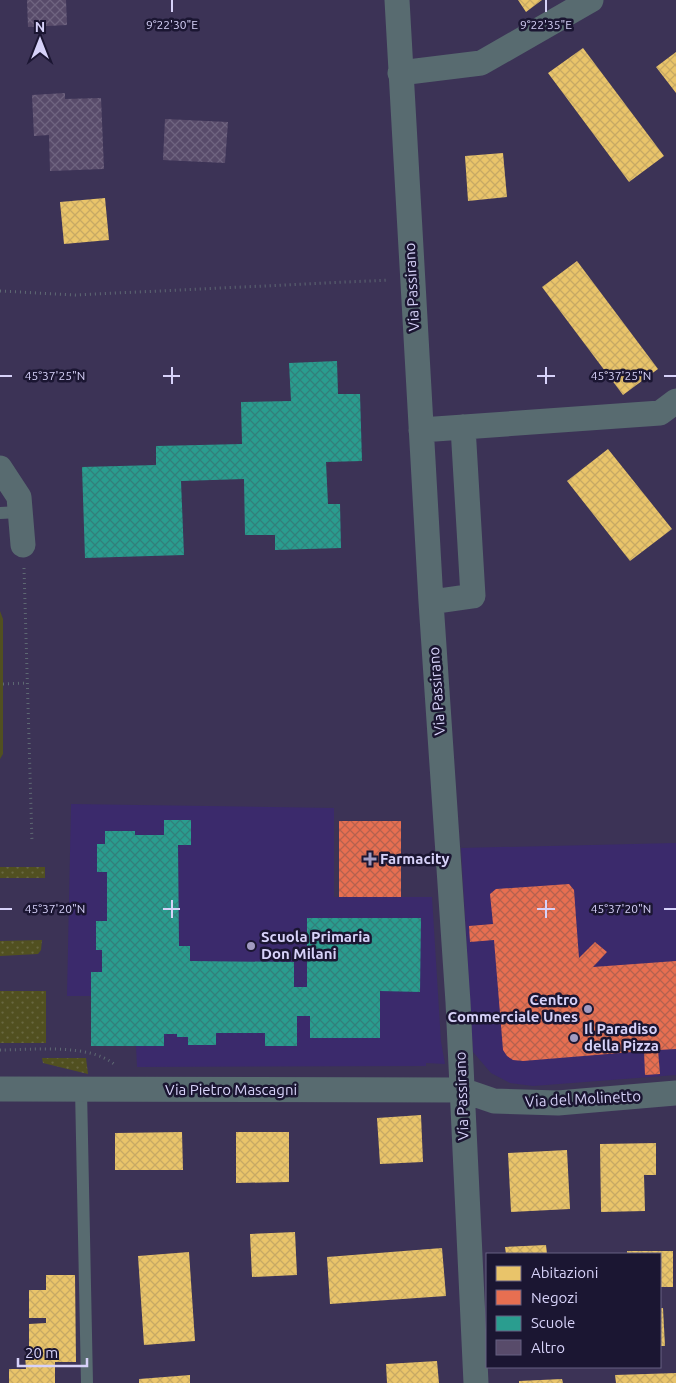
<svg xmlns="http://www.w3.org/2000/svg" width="676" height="1383" viewBox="0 0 676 1383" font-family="Ubuntu,sans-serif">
	<defs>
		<pattern id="grass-dots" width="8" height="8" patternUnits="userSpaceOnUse" patternTransform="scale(1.25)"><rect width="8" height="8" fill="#515020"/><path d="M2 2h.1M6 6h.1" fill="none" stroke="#696841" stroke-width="1.8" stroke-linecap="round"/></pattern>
		<pattern id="homes-cross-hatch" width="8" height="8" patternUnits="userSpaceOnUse" patternTransform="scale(1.25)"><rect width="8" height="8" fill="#e9c46a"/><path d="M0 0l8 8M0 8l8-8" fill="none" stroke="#c7a964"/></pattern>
		<pattern id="shops-cross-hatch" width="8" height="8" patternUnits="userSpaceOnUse" patternTransform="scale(1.25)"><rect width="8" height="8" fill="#e76f51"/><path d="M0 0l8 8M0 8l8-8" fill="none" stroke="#b5614f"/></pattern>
		<pattern id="schools-cross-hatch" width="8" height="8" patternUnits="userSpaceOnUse" patternTransform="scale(1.25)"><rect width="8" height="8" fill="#2a9d8f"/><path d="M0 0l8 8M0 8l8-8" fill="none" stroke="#31817b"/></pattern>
		<pattern id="building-cross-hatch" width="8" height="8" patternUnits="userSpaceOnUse" patternTransform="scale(1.25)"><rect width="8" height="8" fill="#584b6a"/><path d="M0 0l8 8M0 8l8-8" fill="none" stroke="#6f6480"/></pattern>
	</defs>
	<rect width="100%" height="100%" fill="#3c3356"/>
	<path fill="#3b2a6c" d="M71 804 334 808V897H432L441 1042 445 1064 426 1063V1066L137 1067 136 1046H91V996H67Z
		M676 843V1075L533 1086 510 1083 491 1073 473 1052 461 848Z"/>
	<path fill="url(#grass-dots)" d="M0 867H45V878H0Z
		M42 940 41 950 38 954 0 956V941Z
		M0 991H46V1043H0Z
		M42 1058H86L88 1074 43 1063Z"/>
	<path fill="#515020" d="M0 611 3 619V754L0 759Z"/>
	<path fill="url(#homes-cross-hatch)" d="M518 0H542L526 12Z
		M583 48 664 156 629 182 548 73Z
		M676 52V93L656 67Z
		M503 153 507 197 468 201 465 156Z
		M105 198 109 240 64 244 60 202Z
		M577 261 658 369 623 395 542 287Z
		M608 449 672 529 630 561 567 481Z
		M421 1115 423 1162 380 1164 377 1118Z
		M182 1132 183 1170H115V1133Z
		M236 1132H289V1182L236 1183Z
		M656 1143V1175H644L645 1211 601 1212 600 1144Z
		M567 1150 570 1209 511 1212 508 1153Z
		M295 1232 297 1275 252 1277 250 1234Z
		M546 1245 547 1254H506L505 1247Z
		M442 1248 446 1296 330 1304 327 1257Z
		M627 1251H673V1287H660V1254H627Z
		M189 1252 195 1341 144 1345 138 1256Z
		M46 1275H75L76 1362H55V1383H9V1369H26L25 1354H29V1324L46 1323V1318H29V1290H46Z
		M660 1308H663L665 1346H660Z
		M437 1361 439 1383H387L386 1364Z
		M676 1373V1383H616L615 1375Z
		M190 1375V1383H139V1379Z
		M562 1379 563 1383H519V1381Z"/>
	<path fill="url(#shops-cross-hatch)" d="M339 821H401V897H339Z
		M569 884 574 890 579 958 595 942 607 952 593 967 676 961V1049L658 1050 660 1074 645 1075 644 1051 523 1061 513 1060 507 1056 503 1050 494 940 470 942 469 926 493 924 490 894 496 889Z"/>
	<path fill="url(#schools-cross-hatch)" d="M337 361 338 394H360L362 461 326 462 328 504H340L341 548 275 550V535H245L244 479 181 481 184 555 85 558 82 467 156 465V446L242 444 241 402 291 401 289 363Z
		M164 820H191V845H178L179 946H190V961L294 962V987H307V918H421L420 992 380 991V1038H310V1016H297V1046H265V1033H216V1045H188V1037H177V1034H164V1046H91V972H102V950H96V921H107V872H97V844H105V831H135V835H164Z"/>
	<path fill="url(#building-cross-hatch)" d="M27 0H66L67 25 28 27Z
		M65 93V99L101 98 104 169 50 171 49 135 34 136 32 95Z
		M165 119 228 122 225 163 163 160Z"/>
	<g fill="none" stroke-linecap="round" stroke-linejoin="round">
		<path stroke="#5e6973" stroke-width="3" stroke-dasharray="1 4" stroke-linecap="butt" d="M0 291 75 295 389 280
			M24 568 32 842
			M3 684 27 683
			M0 1050C33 1050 90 1043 115 1065"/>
		<path stroke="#586b70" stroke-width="12" d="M0 513 20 512
			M81 1089 87 1383"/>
		<path stroke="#586b70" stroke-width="25" d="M397 0 431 602 458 1002 476 1383
			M400 73 481 63 591 0
			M421 430 660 413 676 401
			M0 468 19 497 23 545
			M431 602 473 596 463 427
			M0 1089 462 1090 494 1101 558 1103 676 1093"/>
	</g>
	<path fill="none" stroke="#d7d2f9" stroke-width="2" d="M172 0V12M546 0V12M172 367V384M546 367V384M0 376H12M163 376H180M537 376H555M664 376H676M172 900V918M546 900V918M0 909H12M163 909H180M537 909H555M664 909H676"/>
	<g fill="#a19ac0" stroke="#1b1632" stroke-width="2">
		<path d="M367.5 851.5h5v5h5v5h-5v5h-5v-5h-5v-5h5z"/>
		<circle cx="251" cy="946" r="5"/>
		<circle cx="588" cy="1009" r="5"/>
		<circle cx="574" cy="1038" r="5"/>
	</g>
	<g text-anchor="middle" stroke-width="5" stroke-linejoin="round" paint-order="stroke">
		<g font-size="15" fill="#d7d2f9" stroke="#1b1632">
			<text transform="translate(412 287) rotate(-93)" y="5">Via Passirano</text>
			<text transform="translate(437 691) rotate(-94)" y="5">Via Passirano</text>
			<text x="231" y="1095">Via Pietro Mascagni</text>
			<text transform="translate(462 1096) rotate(-92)" y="5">Via Passirano</text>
			<text transform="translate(583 1099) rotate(-3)" y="5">Via del Molinetto</text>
		</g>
		<g font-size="15" font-weight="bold" fill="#d7d2f9" stroke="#1b1632" text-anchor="start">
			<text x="380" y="864">Farmacity</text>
			<text x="261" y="942">Scuola Primaria<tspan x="261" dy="17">Don Milani</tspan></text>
			<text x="578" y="1005" text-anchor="end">Centro<tspan x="578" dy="17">Commerciale Unes</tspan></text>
			<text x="584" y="1034">Il Paradiso<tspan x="584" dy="17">della Pizza</tspan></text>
		</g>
	</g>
	<g font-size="12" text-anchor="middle" fill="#d7d2f9" stroke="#1b1632" stroke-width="5" stroke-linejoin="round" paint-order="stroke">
		<text x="172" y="29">9°22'30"E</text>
		<text x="546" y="29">9°22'35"E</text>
		<text x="55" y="380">45°37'25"N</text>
		<text x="621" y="380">45°37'25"N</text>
		<text x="55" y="913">45°37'20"N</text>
		<text x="621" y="913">45°37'20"N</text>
	</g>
	<rect x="486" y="1253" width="175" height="115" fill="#1b1632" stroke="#666182"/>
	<rect x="496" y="1266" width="25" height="15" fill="#e9c46a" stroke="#666182"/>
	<text x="531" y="1278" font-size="15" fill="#d7d2f9">Abitazioni</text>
	<rect x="496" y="1290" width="25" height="15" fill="#e76f51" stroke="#666182"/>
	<text x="531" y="1303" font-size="15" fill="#d7d2f9">Negozi</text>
	<rect x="496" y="1316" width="25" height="15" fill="#2a9d8f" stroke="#666182"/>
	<text x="531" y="1328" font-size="15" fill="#d7d2f9">Scuole</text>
	<rect x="496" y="1340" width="25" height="15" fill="#584b6a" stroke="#666182"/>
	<text x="531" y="1353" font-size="15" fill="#d7d2f9">Altro</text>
	<g transform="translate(40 40)" stroke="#1b1632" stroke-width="4" paint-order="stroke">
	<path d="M0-4L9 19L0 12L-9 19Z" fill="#d7d2f9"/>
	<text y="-8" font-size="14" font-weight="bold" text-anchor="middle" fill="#d7d2f9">N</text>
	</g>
	<path d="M18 1358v8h69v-8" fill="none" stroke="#d7d2f9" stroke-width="2.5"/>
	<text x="25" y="1358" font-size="15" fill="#d7d2f9" stroke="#1b1632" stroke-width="4" paint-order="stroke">20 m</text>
</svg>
